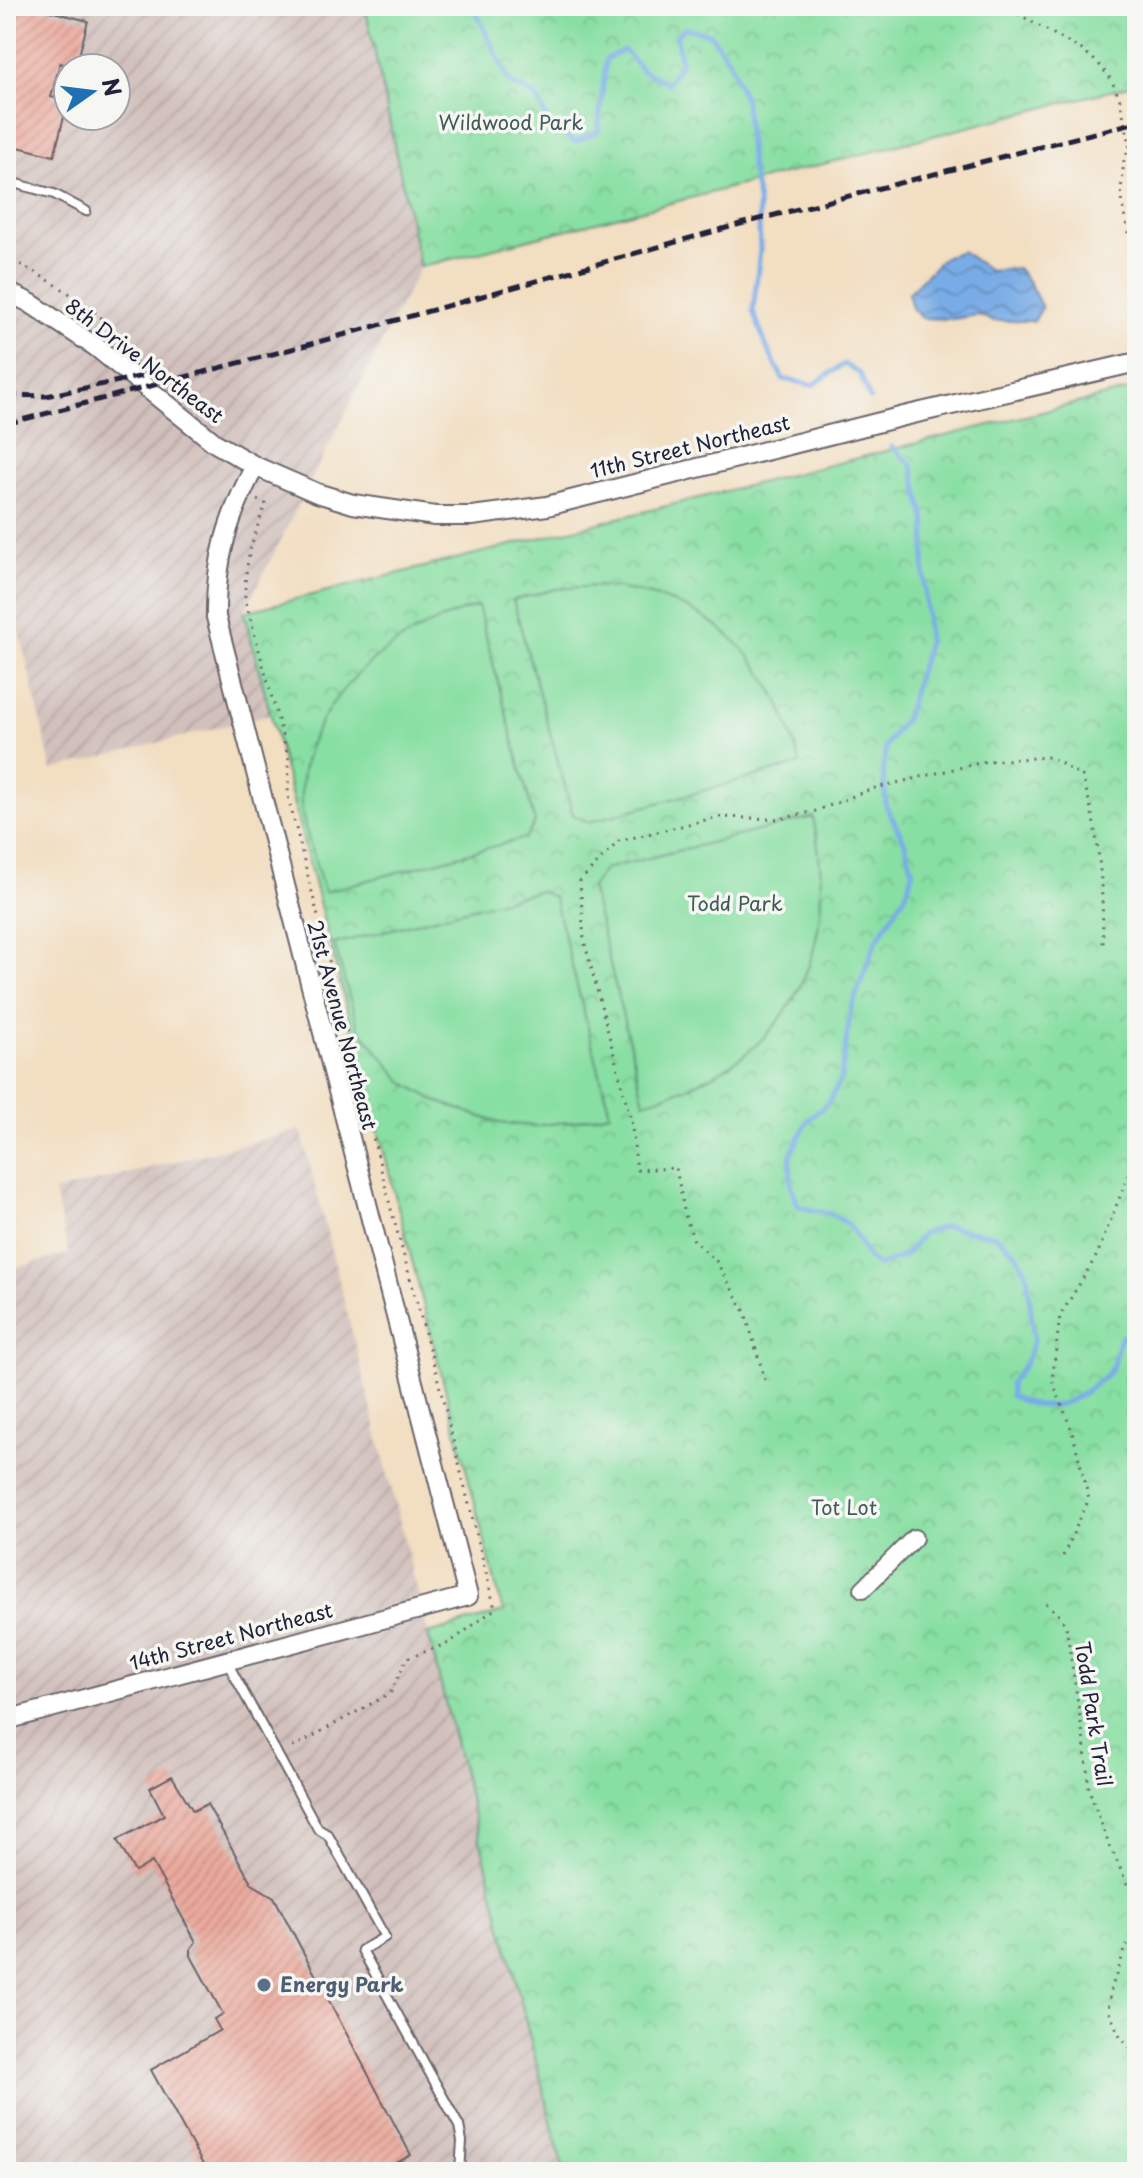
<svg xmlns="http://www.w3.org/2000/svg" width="1143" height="2178" viewBox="0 0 1143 2178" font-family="'Playpen Sans',sans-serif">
	<defs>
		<pattern id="industrial-furrows" width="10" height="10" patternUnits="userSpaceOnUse" patternTransform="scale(2)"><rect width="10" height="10" fill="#d1c0bc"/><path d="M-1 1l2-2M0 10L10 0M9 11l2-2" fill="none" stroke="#b3a5a2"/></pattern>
		<pattern id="park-crowns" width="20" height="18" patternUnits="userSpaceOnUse" patternTransform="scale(2)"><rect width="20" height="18" fill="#88dfa3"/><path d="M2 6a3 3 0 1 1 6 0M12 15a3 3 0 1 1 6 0" fill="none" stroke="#75bf8d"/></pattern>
		<pattern id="water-waves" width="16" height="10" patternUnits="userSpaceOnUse" patternTransform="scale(2)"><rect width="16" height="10" fill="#79ace6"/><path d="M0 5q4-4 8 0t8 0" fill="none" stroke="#638cbc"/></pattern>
		<pattern id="building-hatch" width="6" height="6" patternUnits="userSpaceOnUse" patternTransform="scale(2)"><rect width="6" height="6" fill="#eaa99c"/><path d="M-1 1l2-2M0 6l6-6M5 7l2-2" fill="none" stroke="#c89187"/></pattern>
	</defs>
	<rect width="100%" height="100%" fill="#f6f6f2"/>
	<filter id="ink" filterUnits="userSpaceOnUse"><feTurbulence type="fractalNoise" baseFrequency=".0125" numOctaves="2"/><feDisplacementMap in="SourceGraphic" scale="16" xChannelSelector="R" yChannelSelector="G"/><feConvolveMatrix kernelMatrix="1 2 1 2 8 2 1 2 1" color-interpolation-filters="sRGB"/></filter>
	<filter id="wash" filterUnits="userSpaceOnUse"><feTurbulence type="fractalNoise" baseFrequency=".006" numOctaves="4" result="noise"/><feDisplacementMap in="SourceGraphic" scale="32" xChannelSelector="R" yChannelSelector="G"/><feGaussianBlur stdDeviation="1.8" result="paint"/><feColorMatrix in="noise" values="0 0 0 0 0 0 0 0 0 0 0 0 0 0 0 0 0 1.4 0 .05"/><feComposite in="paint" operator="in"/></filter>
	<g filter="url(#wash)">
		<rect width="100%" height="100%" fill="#f2dec1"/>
		<path fill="url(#industrial-furrows)" fill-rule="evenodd" d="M6 6H365L420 267 244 612 270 714 52 770 6 574ZM68 68H116V116H68Z
			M301 1130 564 2172H6V1270L69 1254 54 1192Z"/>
		<path fill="url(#park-crowns)" stroke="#55806f" stroke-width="2" d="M365 6H1137V84L420 267Z
			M1137 388V2172H564L428 1634 503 1612 244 612Z"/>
		<path fill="#88dfa3" stroke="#55806f" stroke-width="2" d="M596 586C710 594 773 655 800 764L589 822 573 815 513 600 556 589Z
			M478 606 535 823 525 838 324 892C318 867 302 827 301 803 297 704 391 630 478 606Z
			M813 817C843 960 788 1063 644 1102L591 887 605 869Z
			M539 891 554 897 610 1113 575 1121 533 1126 499 1123 436 1101 403 1082 358 1027 334 944Z"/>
		<path fill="url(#water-waves)" stroke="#4e6790" stroke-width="2" d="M962 251 990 271 1017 268 1029 282 1042 308 1034 321H993L978 315 953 319 921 318 912 308 908 293 944 257Z"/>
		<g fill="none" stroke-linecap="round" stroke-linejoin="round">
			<path stroke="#79ace6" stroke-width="5" d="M473 6 510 83 536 96 551 127 575 142 598 131 606 59 624 50 643 71 668 83 681 63 676 35 685 28 710 34 730 62 745 101 751 167 758 200 760 250 753 311 767 348 783 379 813 385 844 364 860 374 870 399
				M892 447 912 465 926 524 924 569 928 642 906 717 886 745 883 769 886 806 904 841 913 871 906 894 876 941 851 1009 841 1078 829 1102 808 1120 790 1156 791 1184 798 1206C815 1212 833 1211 847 1224 861 1236 860 1254 878 1266L906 1255 922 1234 945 1226 996 1236 1016 1253 1027 1274 1034 1340 1025 1364 1010 1383 1011 1396C1044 1414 1068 1407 1096 1383 1100 1380 1107 1375 1110 1371 1116 1362 1114 1349 1122 1336L1137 1338"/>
		</g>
		<g id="blocks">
			<path fill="url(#building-hatch)" d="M6 6H31L88 21 76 67 60 63 51 97 68 101 54 156 6 144Z
				M172 1776 193 1811 207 1804 252 1884 274 1897 411 2155 380 2172H207L151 2070 220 2030 214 2019 223 2014 191 1956V1948L196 1942 152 1862 135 1872 117 1840 164 1815 150 1788Z"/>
		</g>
	</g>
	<g filter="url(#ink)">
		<use href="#blocks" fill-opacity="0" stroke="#6b646a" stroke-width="2"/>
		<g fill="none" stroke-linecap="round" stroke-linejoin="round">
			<defs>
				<path id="service" d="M6 181 54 194 86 211
					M227 1662 318 1829 328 1835 385 1937 362 1950 459 2126 462 2141 460 2172"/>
				<path id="minor" d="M863 1589 914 1538"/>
				<path id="tertiary" d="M6 291 30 303 96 347 215 443 255 466 317 493 353 504 435 516H472L547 506 904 416 1137 362
					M6 1720 468 1596 216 617C215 559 228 517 255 466"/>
			</defs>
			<use href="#service" stroke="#6b646a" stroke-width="12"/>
			<use href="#minor" stroke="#6b646a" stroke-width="20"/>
			<use href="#tertiary" stroke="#6b646a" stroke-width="22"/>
			<path stroke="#6b646a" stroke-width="3" stroke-dasharray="2 6" stroke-linecap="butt" d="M1004 6 1082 50 1098 63 1111 79 1120 100 1130 145 1124 160 1121 190 1125 220 1137 260
				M6 257C46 278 86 300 117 333L112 339
				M257 500 266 504C253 536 244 564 245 599L289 760 288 796 391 1209 437 1376 495 1609 449 1643 407 1658 391 1692 387 1695 288 1750
				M1129 1178 1137 1172
				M765 1380 745 1312 716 1261 694 1241 685 1215 676 1168 637 1170 631 1120 584 940 580 881 619 841 718 817 779 819 816 811 871 789 987 761 1050 757 1082 776C1100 832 1103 890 1103 949
				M1063 1556 1089 1499 1072 1431 1052 1380 1060 1316 1097 1255 1126 1181 1137 1160
				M1046 1603 1060 1616 1066 1626 1085 1749 1089 1789 1106 1837 1133 1897 1134 1925 1111 1989 1108 2010 1120 2036 1137 2055"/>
			<use href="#service" stroke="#fff" stroke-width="8"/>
			<use href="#minor" stroke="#fff" stroke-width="16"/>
			<use href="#tertiary" stroke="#fff" stroke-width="18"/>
			<path stroke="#22223b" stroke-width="5" stroke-dasharray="12 6" stroke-linecap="butt" d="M6 395 46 396 148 375
				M6 424 307 345 744 223 1137 122"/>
		</g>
	</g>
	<circle fill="#5c6f8a" stroke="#f6f6f2" stroke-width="3" cx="264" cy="1985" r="8"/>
	<g text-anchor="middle" stroke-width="7" stroke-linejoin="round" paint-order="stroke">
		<g font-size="20" fill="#415b5a" stroke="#f6f6f2">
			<text x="511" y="130">Wildwood Park</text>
			<text x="735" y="911">Todd Park</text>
			<text x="844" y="1515">Tot Lot</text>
		</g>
		<g font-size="20" fill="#22223b" stroke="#f6f6f2">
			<text transform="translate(144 361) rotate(37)" y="7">8th Drive Northeast</text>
			<text transform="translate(690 447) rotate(-14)" y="7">11th Street Northeast</text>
			<text transform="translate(342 1025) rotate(75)" y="7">21st Avenue Northeast</text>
			<text transform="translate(231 1637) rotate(-15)" y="7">14th Street Northeast</text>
			<text transform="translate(1093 1714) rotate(81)" y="7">Todd Park Trail</text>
		</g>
		<g font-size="20" font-weight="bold" fill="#4e5e75" stroke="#f6f6f2" text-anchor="start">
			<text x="280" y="1992">Energy Park</text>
		</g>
	</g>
	<rect width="1143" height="2178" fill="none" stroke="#f6f6f2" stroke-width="32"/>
	<g transform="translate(92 92) rotate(76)"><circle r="38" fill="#f6f6f2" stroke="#a1a1a9" stroke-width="2"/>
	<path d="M0-6L14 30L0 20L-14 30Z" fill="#1f6fb2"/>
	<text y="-12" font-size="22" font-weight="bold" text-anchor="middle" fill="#22223b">N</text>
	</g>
</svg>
